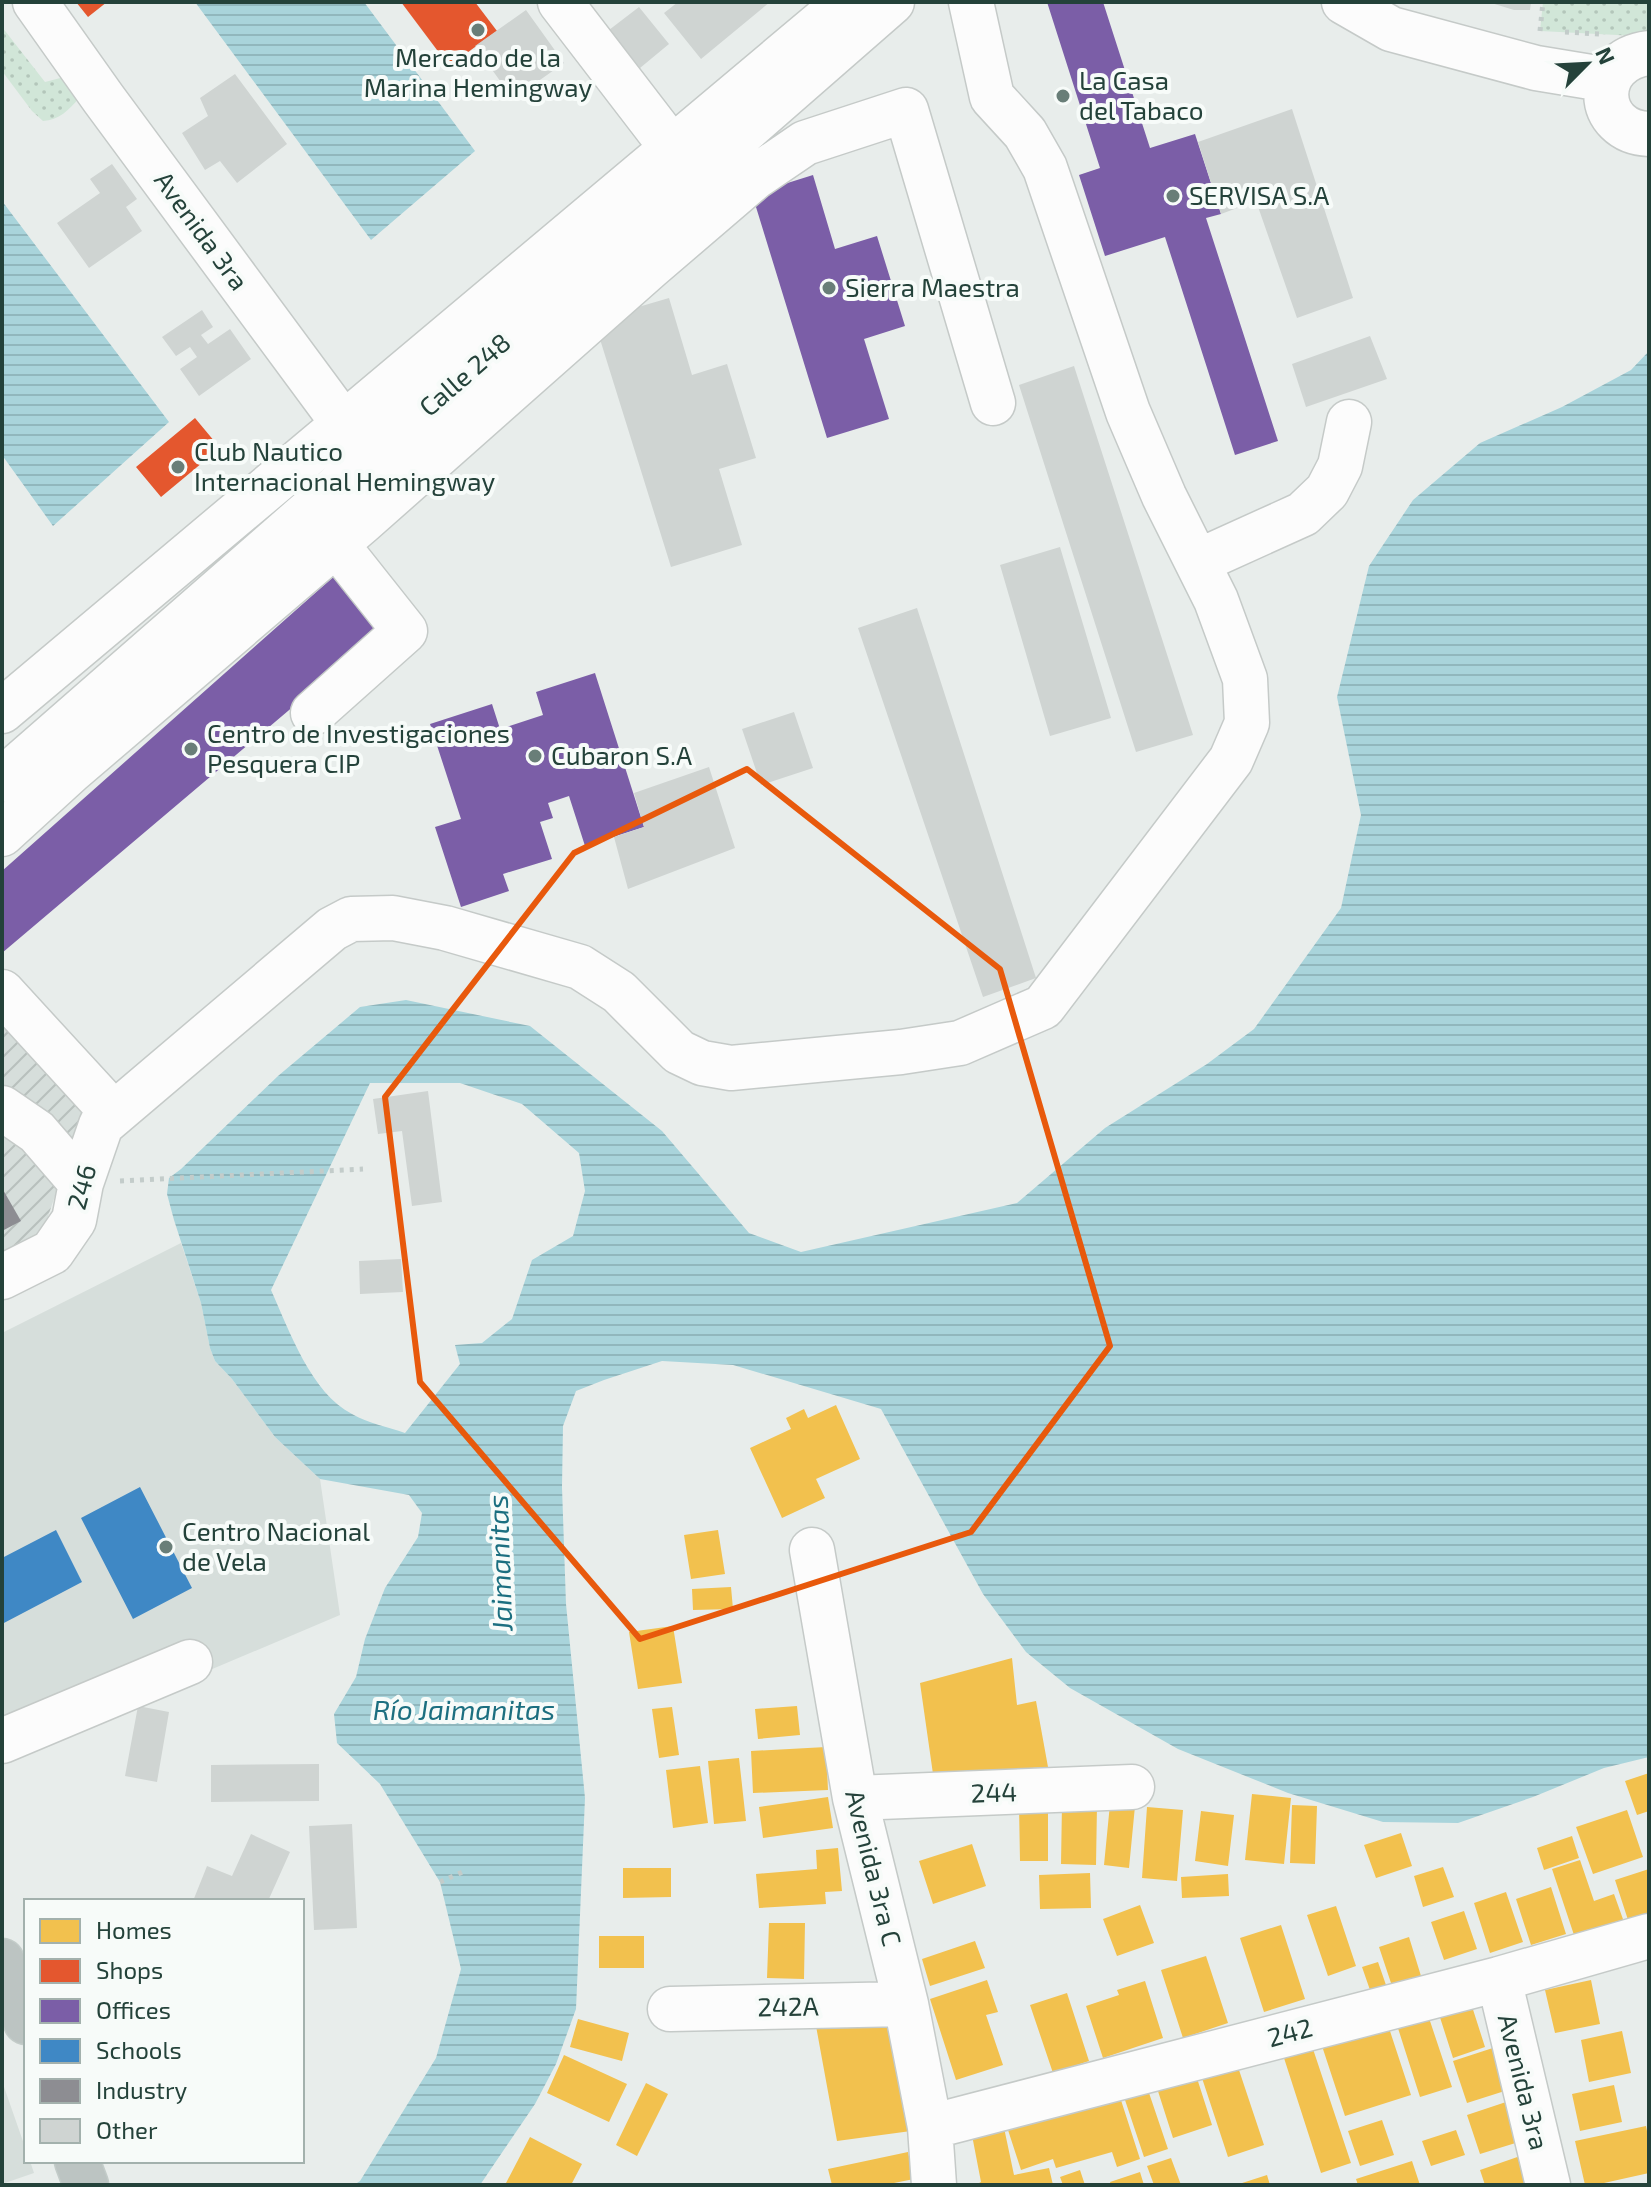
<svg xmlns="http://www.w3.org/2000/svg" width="1651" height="2187" viewBox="0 0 1651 2187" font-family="'Exo 2',sans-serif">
	<defs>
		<pattern id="industrial-furrows" width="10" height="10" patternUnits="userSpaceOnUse" patternTransform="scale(2)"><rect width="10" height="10" fill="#d6dedb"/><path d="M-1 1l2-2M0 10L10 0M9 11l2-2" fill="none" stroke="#b8c0bd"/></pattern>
		<pattern id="grass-dots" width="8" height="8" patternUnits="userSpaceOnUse" patternTransform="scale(2)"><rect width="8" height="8" fill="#d1e6d8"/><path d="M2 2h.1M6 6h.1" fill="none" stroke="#b3c6ba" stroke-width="1.8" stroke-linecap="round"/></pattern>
		<pattern id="water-rules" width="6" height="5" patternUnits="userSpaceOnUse" patternTransform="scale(2)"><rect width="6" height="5" fill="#a9d4db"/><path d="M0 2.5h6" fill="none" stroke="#91b7bd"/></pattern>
	</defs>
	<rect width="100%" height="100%" fill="#e8edeb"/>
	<path fill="#d6dedb" d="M181 1243 201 1303 210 1348 215 1361 232 1379 275 1437 320 1479 340 1615 2 1758V1333Z
		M2 2081 26 2150V2161H30L34 2173 2 2184Z"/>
	<path fill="url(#industrial-furrows)" d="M2 1025 84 1111 43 1231 2 1252Z"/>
	<path fill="url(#grass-dots)" d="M1543 2H1649V32L1636 36 1540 31Z
		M2 27 45 82 68 76 79 98C69 110 59 120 43 121L32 111 2 71Z"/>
	<path fill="url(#water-rules)" fill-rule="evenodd" d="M195 2H364L475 151 371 240Z
		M2 201 169 422 53 526 2 455Z
		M1649 351V1757L1604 1768 1533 1797 1458 1823 1383 1822 1288 1793 1178 1749 1070 1688 1026 1652 983 1594 881 1409 733 1365 662 1361 604 1380 576 1391 563 1426 562 1487 566 1604 585 1798 576 2009 556 2064 535 2104 480 2185H354L360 2181 436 2058 461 1969 440 1882 380 1784 337 1743 334 1714 356 1677 365 1639 385 1588 418 1537 422 1513 409 1495 320 1479 275 1437 232 1379 215 1361 210 1348 201 1303 174 1220 167 1194 169 1178 181 1169 278 1076 360 1007 406 1000 530 1026 662 1131 749 1233 801 1252 1017 1203 1105 1128 1207 1064 1254 1029 1341 908 1361 815 1337 697 1369 566 1413 500 1480 443 1562 407 1631 370ZM370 1083H460L522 1104 579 1153 585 1191 573 1236 532 1260 512 1319 482 1343 455 1345 460 1364 405 1433C388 1427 368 1423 352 1414 311 1393 289 1330 271 1290Z"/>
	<path fill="#f2c14e" d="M836 1405 860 1459 816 1479 825 1498 782 1518 750 1448 791 1429 786 1418 804 1409 808 1418Z
		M718 1530 725 1574 691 1579 684 1535Z
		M731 1587 733 1609 693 1610 692 1589Z
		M673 1626 682 1683 638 1689 629 1632Z
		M1012 1658 1017 1705 1036 1701 1048 1767 933 1774 920 1683Z
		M797 1706 800 1735 758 1739 755 1709Z
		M672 1707 679 1755 659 1758 652 1709Z
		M826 1747 828 1790 753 1793 751 1751Z
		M739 1758 746 1821 714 1824 708 1761Z
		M700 1766 708 1823 673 1828 666 1770Z
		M1649 1773V1811L1637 1815 1625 1781Z
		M1252 1794 1291 1798 1284 1864 1245 1860Z
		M828 1797 833 1828 763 1838 759 1807Z
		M1062 1804 1097 1805 1096 1865 1061 1864Z
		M1110 1804 1135 1806 1129 1868 1104 1865Z
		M1292 1805 1317 1806 1315 1864 1290 1863Z
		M1019 1806H1048V1861H1020Z
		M1147 1807 1183 1810 1177 1881 1142 1878Z
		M1627 1810 1643 1857 1593 1874 1576 1827Z
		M1201 1811 1234 1815 1228 1866 1195 1861Z
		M1401 1833 1412 1866 1376 1878 1364 1845Z
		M1572 1836 1579 1858 1544 1870 1537 1848Z
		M972 1844 986 1886 933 1904 919 1861Z
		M838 1848 842 1891 825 1892 826 1904 759 1908 756 1874 817 1869 816 1850Z
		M1580 1860 1594 1901 1614 1894 1624 1922 1575 1938 1552 1869Z
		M1443 1867 1454 1897 1423 1907 1414 1876Z
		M623 1868H671V1897L623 1898Z
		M1649 1869V1917L1629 1923 1615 1880Z
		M1090 1873 1091 1908 1040 1909 1039 1875Z
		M1228 1874 1229 1896 1182 1898 1181 1877Z
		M1551 1887 1566 1934 1531 1945 1516 1899Z
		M1506 1892 1523 1942 1490 1953 1474 1903Z
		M1140 1905 1154 1943 1117 1956 1103 1919Z
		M1336 1906 1356 1966 1328 1976 1307 1915Z
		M1464 1911 1477 1949 1444 1960 1431 1922Z
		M769 1923H805L804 1979 767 1978Z
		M1281 1925 1305 1999 1264 2012 1240 1938Z
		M599 1936H644V1968H599Z
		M1409 1937 1421 1976 1392 1986 1379 1947Z
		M975 1941 985 1968 930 1986 922 1959Z
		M1206 1956 1228 2023 1183 2038 1161 1970Z
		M1378 1962 1386 1985 1370 1990 1362 1967Z
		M987 1980 998 2012 986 2015 1003 2065 956 2080 930 1999Z
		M1591 1980 1600 2024 1555 2033 1545 1990Z
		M1145 1981 1163 2038 1103 2058 1086 2006 1119 1995 1117 1990Z
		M1067 1993 1089 2061 1053 2073 1030 2005Z
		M1469 1997 1485 2047 1453 2058 1437 2008Z
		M1427 2012 1452 2087 1420 2097 1396 2022Z
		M578 2019 629 2033 622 2061 570 2047Z
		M889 2019 911 2131 837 2141 816 2026Z
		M1388 2025 1411 2095 1345 2116 1322 2046Z
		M1622 2031 1631 2073 1589 2082 1581 2040Z
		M1502 2045 1511 2089 1467 2103 1453 2061Z
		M1313 2049 1351 2163 1321 2173 1284 2058Z
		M564 2055 627 2084 609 2122 547 2093Z
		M1237 2064 1264 2145 1228 2157 1201 2075Z
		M1195 2072 1212 2125 1173 2138 1156 2085Z
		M646 2083 668 2094 637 2156 616 2145Z
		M1614 2085 1622 2122 1580 2131 1572 2094Z
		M1148 2090 1168 2149 1144 2157 1124 2097Z
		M1119 2094 1140 2159 1117 2167 1112 2152 1056 2168 1053 2159 1021 2170 1008 2130Z
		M1512 2100 1522 2141 1480 2154 1467 2115Z
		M1382 2120 1394 2155 1360 2166 1348 2131Z
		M1003 2123 1014 2175 1049 2168 1053 2185H975L981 2182 971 2130Z
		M1646 2126 1649 2141V2173L1595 2185H1585L1575 2141Z
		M1456 2130 1465 2155 1431 2166 1422 2141Z
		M530 2137 582 2164 571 2185H510L506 2183Z
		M908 2152 914 2179 884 2185H832L828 2169Z
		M1526 2154 1534 2185H1485L1480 2170Z
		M1171 2158 1181 2185H1154L1147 2166Z
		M1412 2161 1420 2185H1358L1356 2179Z
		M1080 2170 1085 2185H1063L1060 2177Z
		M1140 2172 1144 2185H1111L1110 2182Z
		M1267 2175 1270 2185H1239V2184Z"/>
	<path fill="#e4572e" d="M76 2H107L88 17Z
		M401 2H475L497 31 449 66Z
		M195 418 220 448 161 497 136 467Z"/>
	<path fill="#7b5ea7" d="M1047 2H1103L1150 148 1195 134 1221 214 1206 218 1278 441 1235 455 1165 237 1105 256 1079 175 1100 168Z
		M813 175 835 249 877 236 905 326 864 339 889 419 827 438 752 194Z
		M340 571 386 628 2 953V871Z
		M595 673 644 827 585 846 569 796 548 803 553 818 540 822 552 859 503 874 509 891 461 907 435 827 461 819 430 724 492 704 500 729 543 715 536 692Z"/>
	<path fill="#3f88c5" d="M140 1487 192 1588 133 1619 81 1518Z
		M56 1530 82 1582 2 1624V1558Z"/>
	<path fill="#8d8d92" d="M2 1188 21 1221 2 1231Z"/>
	<path fill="#cfd4d2" d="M678 2H770L701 59 664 13Z
		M1488 2H1531L1530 10H1514Z
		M639 7 669 44 640 68 609 30Z
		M526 10 564 63 513 99 475 46Z
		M235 74 287 144 237 183 220 161 205 170 182 133 208 116 200 98Z
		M1292 109 1353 298 1297 318 1256 201 1221 214 1198 142Z
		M112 164 137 199 126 207 142 231 89 268 57 223 100 193 90 179Z
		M669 298 692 375 727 364 756 458 719 469 742 545 671 567 594 320Z
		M202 310 213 327 201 335 208 344 230 329 251 359 199 396 180 369 197 357 190 347 176 356 162 337Z
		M1370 336 1387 379 1306 407 1292 364Z
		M1074 366 1193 735 1136 752 1019 385Z
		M1060 547 1111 718 1050 736 1000 565Z
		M917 608 1036 978 983 997 858 628Z
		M794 712 813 768 761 785 742 729Z
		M709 767 735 848 628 889 614 837 644 827 634 793Z
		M428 1091 442 1202 412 1206 402 1131 378 1134 373 1099Z
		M401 1259 403 1292 360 1294 359 1261Z
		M138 1706 169 1712 157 1782 125 1776Z
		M319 1764V1801L211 1802V1765Z
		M352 1824 357 1928 314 1930 309 1826Z
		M251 1834 290 1852 268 1901H193L207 1866 232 1876Z"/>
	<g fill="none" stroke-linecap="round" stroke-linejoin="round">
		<defs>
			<path id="minor" d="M35 2 103 98 360 446
				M560 2 689 170
				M1344 2 1391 29 1536 68 1609 80
				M1649 53C1590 60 1594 132 1649 134
				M1197 562 1303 514 1327 491 1340 466 1349 422
				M2 711 846 2
				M313 713 405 631 336 544
				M2 780 892 2
				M2 834 71 771 362 522 650 267 755 177 805 143 906 110 993 403
				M2 992 114 1114
				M2 1108 37 1132 81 1183
				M2 1277 52 1252 74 1220 81 1183 101 1125 332 929 351 919 393 918 445 928 580 967 619 992 679 1052 702 1063 731 1068 901 1052 960 1043 1043 1007 1231 760 1247 723 1245 679 1216 600 1164 496 1128 412 1045 168 1025 133 992 97 971 2
				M812 1550 855 1798 906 2004 930 2127 934 2185
				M2 1741 190 1662
				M855 1798 1132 1787
				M1499 1979 1548 2185
				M670 2009 906 2004
				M930 2127 1499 1979 1649 1936"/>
			<path id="highway" d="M2 1961 26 2022
				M77 2161 86 2185"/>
		</defs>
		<use href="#minor" stroke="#c5cac8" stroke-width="47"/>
		<use href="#highway" stroke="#c3ccc9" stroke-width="47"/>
		<path stroke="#c3ccca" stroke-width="5" stroke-dasharray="4 6" stroke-linecap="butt" d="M1540 31 1543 2
			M1565 32 1599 34
			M120 1181 363 1169
			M440 1882 467 1870"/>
		<use href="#minor" stroke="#fcfcfc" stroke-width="44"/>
		<use href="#highway" stroke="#bcc4c2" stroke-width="44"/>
	</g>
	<path fill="none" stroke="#e8590c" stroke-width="6" stroke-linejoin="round" d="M747 769 1000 969 1110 1346 971 1532 640 1639 420 1382 385 1097 574 853Z"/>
	<g fill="#697e78" stroke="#f7fbf9" stroke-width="3">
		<circle cx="478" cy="30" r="8"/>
		<circle cx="1063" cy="96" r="8"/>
		<circle cx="1173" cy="196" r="8"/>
		<circle cx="829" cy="288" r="8"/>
		<circle cx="178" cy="467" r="8"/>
		<circle cx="191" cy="749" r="8"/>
		<circle cx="535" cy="756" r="8"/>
		<circle cx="166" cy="1547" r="8"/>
	</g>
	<g text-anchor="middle" stroke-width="8" stroke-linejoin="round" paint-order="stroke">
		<g font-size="26" fill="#24423a" stroke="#f7fbf9" text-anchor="start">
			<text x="478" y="67" text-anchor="middle">Mercado de la<tspan x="478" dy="30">Marina Hemingway</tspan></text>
			<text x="1079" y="90">La Casa<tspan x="1079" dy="30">del Tabaco</tspan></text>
			<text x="1189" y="205">SERVISA S.A</text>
			<text x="845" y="297">Sierra Maestra</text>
			<text x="194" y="461">Club Nautico<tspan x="194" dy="30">Internacional Hemingway</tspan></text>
			<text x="207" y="743">Centro de Investigaciones<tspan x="207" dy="30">Pesquera CIP</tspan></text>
			<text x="551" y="765">Cubaron S.A</text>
			<text x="182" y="1541">Centro Nacional<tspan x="182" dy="30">de Vela</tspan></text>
		</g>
		<g font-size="26" fill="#24423a" stroke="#f7fbf9">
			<text transform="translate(201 231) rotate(54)" y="9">Avenida 3ra</text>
			<text transform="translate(465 375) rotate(-41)" y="9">Calle 248</text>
			<text transform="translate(82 1187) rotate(-75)" y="9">246</text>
			<text transform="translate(994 1793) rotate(-2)" y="9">244</text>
			<text transform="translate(873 1868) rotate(76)" y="9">Avenida 3ra C</text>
			<text transform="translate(788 2007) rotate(-1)" y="9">242A</text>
			<text transform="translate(1290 2033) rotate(-15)" y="9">242</text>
			<text transform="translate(1523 2082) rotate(76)" y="9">Avenida 3ra</text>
		</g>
		<g font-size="28" font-style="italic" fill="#1c6f80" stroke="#f7fbf9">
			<text transform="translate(500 1563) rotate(-92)" y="10">Jaimanitas</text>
			<text x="464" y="1720">Río Jaimanitas</text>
		</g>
	</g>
	<rect width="1651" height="2187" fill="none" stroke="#24423a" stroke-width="8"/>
	<rect x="24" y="1899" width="280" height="264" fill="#f7fbf9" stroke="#a3b1ad" stroke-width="2"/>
	<rect x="40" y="1919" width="40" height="24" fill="#f2c14e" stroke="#a3b1ad" stroke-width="2"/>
	<text x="96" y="1939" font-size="24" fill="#24423a">Homes</text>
	<rect x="40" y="1959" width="40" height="24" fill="#e4572e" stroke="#a3b1ad" stroke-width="2"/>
	<text x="96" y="1979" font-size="24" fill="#24423a">Shops</text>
	<rect x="40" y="1999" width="40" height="24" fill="#7b5ea7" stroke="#a3b1ad" stroke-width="2"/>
	<text x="96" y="2019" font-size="24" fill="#24423a">Offices</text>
	<rect x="40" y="2039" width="40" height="24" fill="#3f88c5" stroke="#a3b1ad" stroke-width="2"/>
	<text x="96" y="2059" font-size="24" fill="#24423a">Schools</text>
	<rect x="40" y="2079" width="40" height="24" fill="#8d8d92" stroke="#a3b1ad" stroke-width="2"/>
	<text x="96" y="2099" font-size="24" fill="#24423a">Industry</text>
	<rect x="40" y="2119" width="40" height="24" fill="#cfd4d2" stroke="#a3b1ad" stroke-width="2"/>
	<text x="96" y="2139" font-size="24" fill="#24423a">Other</text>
	<g transform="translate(1587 64) rotate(66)" stroke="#f7fbf9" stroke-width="6" paint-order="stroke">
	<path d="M0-6L14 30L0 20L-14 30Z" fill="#24423a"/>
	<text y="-12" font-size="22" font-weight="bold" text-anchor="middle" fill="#24423a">N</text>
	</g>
</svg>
